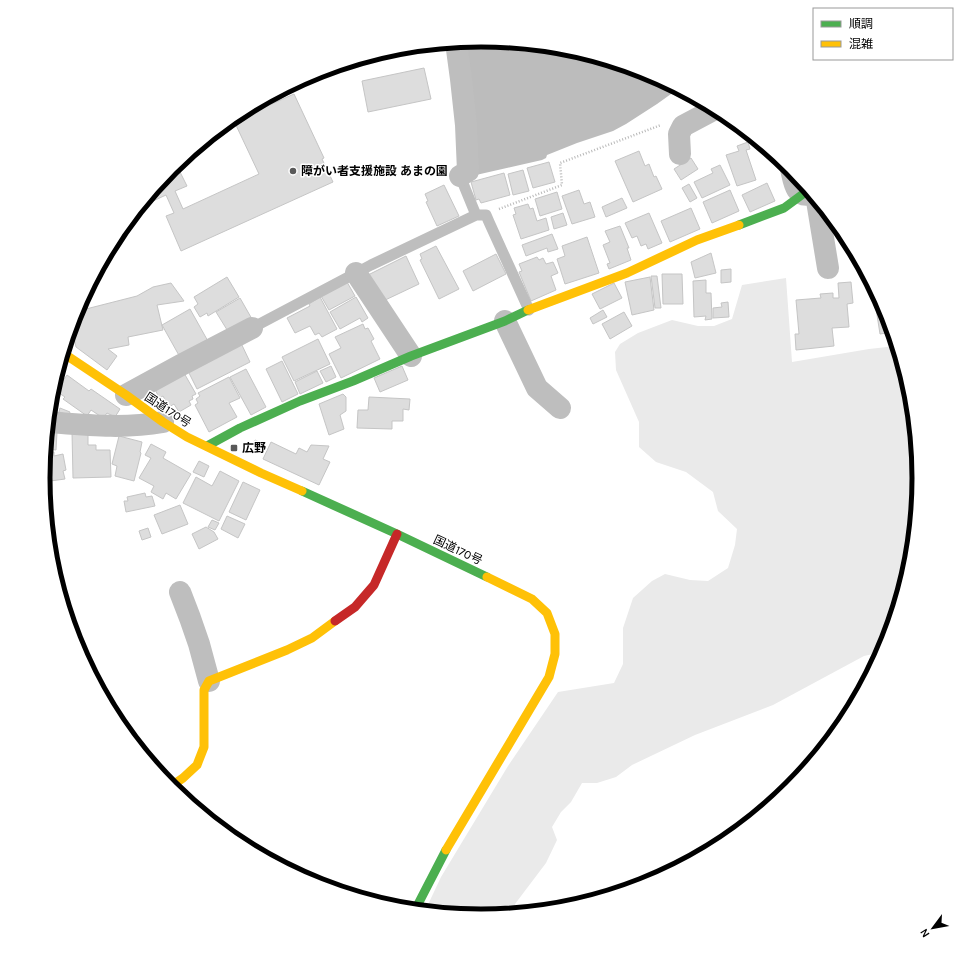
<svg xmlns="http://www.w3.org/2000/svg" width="961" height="956" viewBox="0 0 961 956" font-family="Karla,'Noto Sans JP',sans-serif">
	<rect width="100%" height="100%" fill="#fff"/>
	<path fill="#eaeaea" d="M786 278 792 362 869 349 896 346 910 393 918 478 910 564 885 646 882 652 864 656 773 705 695 735 632 765 616 777 597 783H582L571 802 561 812 552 827 557 840 546 863 515 904 517 912 480 916 425 911 441 877 508 766 558 692 614 683 623 664V628L633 598 652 581 665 574 690 580 708 581 728 568 735 545 737 529 718 511 713 492 686 472 656 462 639 447V422L616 370 615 352 620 344 638 333 672 320 698 326H714L732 319 742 285Z"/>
	<path fill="#bcbcbc" d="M481 40 566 48 648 73 678 89 657 104 626 124 613 131 577 143 547 155 546 158 542 160 476 175 464 42Z"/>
	<path fill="#ddd" stroke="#c5c5c5" d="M429 45V48L408 49V47Z
		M424 68 431 99 368 112 362 81Z
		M294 94 324 158 322 159 333 182 181 251 166 216 174 213 166 195 140 207V206L171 168 176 164 187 186 175 191 183 209 259 174 234 121Z
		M748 142 750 149 746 150 756 180 737 186 726 155 739 151 737 146Z
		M639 151 645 166 649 164 654 177 656 176 662 189 633 202 615 161Z
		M691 158 698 169 681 180 674 169Z
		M549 162 555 182 533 188 527 168Z
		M720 165 730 185 702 198 694 182 713 173 711 169Z
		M445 166 447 171 441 175 438 170Z
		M523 170 529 191 513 195 508 174Z
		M504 173 510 195 481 203 479 199 476 200 471 182Z
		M767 183 775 201 750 212 742 195Z
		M689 184 697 198 690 202 682 188Z
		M444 185 459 216 437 226 426 202 428 201 425 194Z
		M579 190 584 204 590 202 595 217 572 224 562 196Z
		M730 190 739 211 712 223 703 202Z
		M557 192 562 209 540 216 535 199Z
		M622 198 627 208 606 217 602 207Z
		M528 204 530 209 533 208 537 221 546 218 549 230 521 239 513 215 516 214 514 208Z
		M691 208 700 229 670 242 661 221Z
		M563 213 567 225 554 229 551 217Z
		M649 213 662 243 648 249 646 244 641 246 637 236 632 238 625 223Z
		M620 226 629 248H627L631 260 609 269 607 264 610 263 603 245 610 242 605 231Z
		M552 234 558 249 548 252 547 248 526 256 522 245Z
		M587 237 599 273 565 284 557 259 565 256 562 246Z
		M436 246 459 289 439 299 420 260 422 259 420 254Z
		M711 253 716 273 695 278 691 262Z
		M496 254 506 274 473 291 463 271Z
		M406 256 419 284 381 302 368 275Z
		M537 257 539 260 543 258 546 264 553 262 558 273 551 276 556 290 531 301 519 272 522 271 519 264Z
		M731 269V282L721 283V270Z
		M662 274H682L683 304H663Z
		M651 276H657L661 308H655Z
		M227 277 239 297 208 316 207 313 200 317 194 307 198 304 194 297Z
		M650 277 654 310 632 315 625 282Z
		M706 280V293H711L712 319 705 320 706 316 694 317 693 281Z
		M347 282 355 296 329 310 321 296Z
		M851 282 853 303 847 304 849 327 832 328 834 346 796 350 795 334H799L796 300 821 298 820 294 833 293V298H839L838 283Z
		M171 283 184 301 157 305 163 330 128 337 129 345 108 349 117 356 107 370 76 347 71 326 76 310 78 306 85 304 86 309 137 296 153 287Z
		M614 283 622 298 600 309 592 294Z
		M320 297 337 329 322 337 319 333 315 335 310 326 295 333 287 318 310 306 309 304Z
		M356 297 368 318 362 322 360 318 340 329 330 312Z
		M240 298 252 319 229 333 216 312Z
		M880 301 885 311 892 332 880 334 875 302Z
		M728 302 729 317 713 318V308L722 307 721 303Z
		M190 309 209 343 181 359 162 325Z
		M603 310 607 317 593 324 590 318Z
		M624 312 632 326 610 339 602 324Z
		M363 324 365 329 368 328 374 339 371 341 380 359 341 378 329 354 341 348 335 337Z
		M70 331 73 344 67 340Z
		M318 339 330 364 294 381 282 357Z
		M240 341 250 362 197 389 186 367Z
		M282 361 298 394 282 402 266 369Z
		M331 366 336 377 326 382 320 371Z
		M402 366 408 380 380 392 374 378Z
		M246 369 266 407 251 415 230 377Z
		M317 371 323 383 300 394 295 382Z
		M184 373 196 394 192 396 193 399 189 401 191 405 179 412 174 404 169 407 163 396 159 398 155 389Z
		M67 375 89 391 91 389 120 409 115 417 107 413 103 418 91 410 87 416 63 399 65 397 56 391Z
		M229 377 240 398 229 403 237 417 209 432 195 405 198 403 196 399 200 396 198 393Z
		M51 394 58 395 56 417 49 416Z
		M343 394 346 397V411L340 415 344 429 329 435 319 404Z
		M369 397 410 399 409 410 403 409V421H392V429L357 428 358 410H368Z
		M60 408 70 412 69 415 59 412Z
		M47 431 57 432 56 450 49 449V440L46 439Z
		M72 432H88V445H96V450H110L111 477 73 478Z
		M119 436 142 442 140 452 141 453 134 481 115 476 117 466 112 464Z
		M255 440 264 444 261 450 252 445Z
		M271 442 296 454 299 448 307 452 311 445 329 446 323 459 330 462 319 485 263 459Z
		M151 444 166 452 163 458 191 474 176 499 166 493 163 499 151 492 154 486 139 478 151 458 145 455Z
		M54 452V456L63 454 66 470 63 471 65 479 43 482V478L44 462H45V454Z
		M199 461 209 466 204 477 193 472Z
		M220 471 239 481 219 521 183 503 196 477 212 486Z
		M243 482 260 490 246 520 229 512Z
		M145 493 146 497 152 496 155 506 126 512 124 501H128L127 497Z
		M180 505 188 524 162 534 154 515Z
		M227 516 245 524 238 538 221 529Z
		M212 520 219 523 215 530 208 527Z
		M206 527 214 532 218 539 199 549 192 534Z
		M148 528 151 537 142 540 139 531Z"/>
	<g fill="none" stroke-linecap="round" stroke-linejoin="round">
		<path stroke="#b8b8b8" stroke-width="2.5" stroke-dasharray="1 2" stroke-linecap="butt" d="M499 209 562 185 560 163 661 125"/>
		<path stroke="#bebebe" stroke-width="11" d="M460 176 476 215H486L489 222 529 310
			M252 328 371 265 476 215"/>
		<path stroke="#bebebe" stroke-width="22" d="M456 42 461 79 466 125 468 171 460 176
			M680 154 679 134 683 126 715 109
			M791 169C794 181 795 198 811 194
			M817 201 828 268
			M356 273 411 356
			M505 321 537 388 560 408
			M126 395 181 365 252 328
			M48 422C87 425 124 429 163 422
			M180 592 190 618 199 644 209 681"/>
		<path stroke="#4caf50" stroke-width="9" d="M739 225 784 208 803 194
			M207 446 240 428 300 401 353 381 411 356 505 321 528 310
			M302 491 397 534 487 577
			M415 910 446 850"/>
		<path stroke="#ffc107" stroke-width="9" d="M528 310 627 273 697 240 739 225
			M63 353 126 395 163 422 187 437 261 473 302 491
			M170 787 183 778 197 765 204 747V690L209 681 287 650 312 638 335 621
			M446 850 549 677 555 654V634L547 613 532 599 487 577"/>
		<path stroke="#c62828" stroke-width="9" d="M335 621 355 607 374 585 397 534"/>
	</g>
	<g fill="#595959" stroke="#fff" stroke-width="1.5">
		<circle cx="293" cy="171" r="4"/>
		<rect x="230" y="444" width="8" height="8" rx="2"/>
	</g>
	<g text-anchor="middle" stroke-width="3" stroke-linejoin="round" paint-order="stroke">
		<g font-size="12" font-weight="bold" fill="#000" stroke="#fff" text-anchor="start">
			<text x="301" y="175">障がい者支援施設 あまの園</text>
			<text x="242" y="452">広野</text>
		</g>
		<g font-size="12" fill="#000" stroke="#fff">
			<text transform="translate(168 410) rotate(33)" y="4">国道170号</text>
			<text transform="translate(458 550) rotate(25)" y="4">国道170号</text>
		</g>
	</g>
	<path d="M0 0H961V956H0ZM50 478a431 431 0 1 1 862 0a431 431 0 1 1-862 0Z" fill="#fff" fill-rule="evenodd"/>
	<path fill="none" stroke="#000" stroke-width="5" d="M50 478a431 431 0 1 1 862 0a431 431 0 1 1-862 0Z"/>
	<rect x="813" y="8" width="140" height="52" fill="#ffffff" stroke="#999999"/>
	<rect x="821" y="21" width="20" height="6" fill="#4caf50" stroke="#999999"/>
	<text x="849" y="28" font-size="12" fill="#000000">順調</text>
	<rect x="821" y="41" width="20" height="6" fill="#ffc107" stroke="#999999"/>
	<text x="849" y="48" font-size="12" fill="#000000">混雑</text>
	<g transform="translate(933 928) rotate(238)" stroke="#ffffff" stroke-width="3" paint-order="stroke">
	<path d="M0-3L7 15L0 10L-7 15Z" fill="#000000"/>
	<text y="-6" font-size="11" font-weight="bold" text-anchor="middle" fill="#000000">N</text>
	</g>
</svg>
